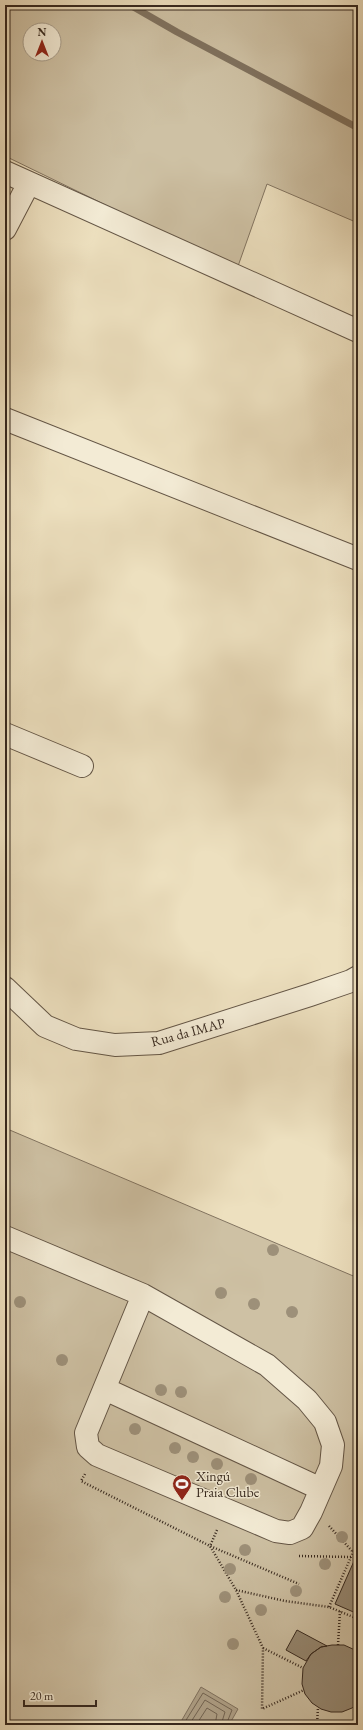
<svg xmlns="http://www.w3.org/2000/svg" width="363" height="1730" viewBox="0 0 363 1730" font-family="'EB Garamond',serif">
	<rect width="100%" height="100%" fill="#ede0bf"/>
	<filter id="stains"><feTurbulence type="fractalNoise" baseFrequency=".005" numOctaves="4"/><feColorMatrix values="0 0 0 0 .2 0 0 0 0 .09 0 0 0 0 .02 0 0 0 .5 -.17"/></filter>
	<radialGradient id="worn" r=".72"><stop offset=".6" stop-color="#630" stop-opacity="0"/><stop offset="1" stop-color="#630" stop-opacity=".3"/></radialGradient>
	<path fill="#cec1a4" stroke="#827461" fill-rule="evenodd" d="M5 5H358V223L267 184 237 269 5 156ZM30 30H54V54H30Z
		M5 1128 358 1278V1725H5Z"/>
	<path fill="#afa188" stroke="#7f715e" d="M201 1687 238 1709 229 1725H179Z"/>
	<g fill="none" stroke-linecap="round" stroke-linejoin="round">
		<path stroke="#726453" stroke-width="1" d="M183 1725 203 1693 232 1710 226 1725
			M189 1725 205 1700 225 1712 221 1725
			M196 1725 207 1708 217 1714 215 1725"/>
		<path stroke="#7f715e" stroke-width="7" d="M130 5 177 32 358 128"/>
	</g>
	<path fill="#958872" stroke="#36281e" d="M358 1552V1614L335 1604Z
		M297 1630 327 1646 321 1647 311 1654 306 1661 286 1650Z
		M332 1645H344L355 1650 358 1653V1703L352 1708 342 1712H331L321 1709 312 1703 305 1694 302 1684 303 1668 311 1654 321 1647Z"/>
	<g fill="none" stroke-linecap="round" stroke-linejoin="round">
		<defs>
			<path id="minor" d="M5 172 358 331
				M5 229 29 183
				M5 419 358 559
				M5 734 82 766
				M5 988 45 1026 76 1039 115 1045 159 1043 310 995 351 981 358 977
				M5 1237 143 1295 267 1365 307 1400 325 1422 333 1445 331 1466 311 1512 302 1528 290 1533 276 1531 97 1455 88 1447 86 1433 143 1295
				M105 1389 321 1489"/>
		</defs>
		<use href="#minor" stroke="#645646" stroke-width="24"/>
		<path stroke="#36281e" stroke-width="2.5" stroke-dasharray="1 2" stroke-linecap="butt" d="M85 1474 81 1481 210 1546 299 1584
			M329 1526 353 1552
			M217 1530 210 1546 236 1590 263 1648 262 1709 304 1690
			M299 1556 351 1557
			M236 1590 285 1601 329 1607 358 1619
			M329 1607 358 1541
			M338 1645 340 1611
			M263 1648 303 1668
			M317 1725 318 1707"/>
		<use href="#minor" stroke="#f3ebd5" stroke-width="22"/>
	</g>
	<g fill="#9d9079">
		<circle cx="273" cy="1250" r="6"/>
		<circle cx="221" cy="1293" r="6"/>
		<circle cx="20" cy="1302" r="6"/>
		<circle cx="254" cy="1304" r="6"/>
		<circle cx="292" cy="1312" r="6"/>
		<circle cx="62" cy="1360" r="6"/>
		<circle cx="161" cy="1390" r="6"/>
		<circle cx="181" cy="1392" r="6"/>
		<circle cx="135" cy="1429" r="6"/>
		<circle cx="175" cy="1448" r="6"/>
		<circle cx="193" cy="1457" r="6"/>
		<circle cx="217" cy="1464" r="6"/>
		<circle cx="251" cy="1479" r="6"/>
		<circle cx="342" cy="1537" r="6"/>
		<circle cx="245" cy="1550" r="6"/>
		<circle cx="325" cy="1564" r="6"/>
		<circle cx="230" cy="1569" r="6"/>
		<circle cx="296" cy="1591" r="6"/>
		<circle cx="225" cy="1597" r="6"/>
		<circle cx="261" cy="1610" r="6"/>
		<circle cx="233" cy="1644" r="6"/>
	</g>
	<defs>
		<symbol id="stadium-pin" viewBox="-11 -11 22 30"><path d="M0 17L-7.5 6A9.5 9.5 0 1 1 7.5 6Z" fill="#8f2418" stroke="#f3ebd5"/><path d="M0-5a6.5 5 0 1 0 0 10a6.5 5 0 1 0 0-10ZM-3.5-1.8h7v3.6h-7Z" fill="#fff"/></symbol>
	</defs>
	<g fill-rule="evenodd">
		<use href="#stadium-pin" x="171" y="1473" width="22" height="30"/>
	</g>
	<g text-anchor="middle" stroke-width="3" stroke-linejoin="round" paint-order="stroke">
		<g font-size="14" fill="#36281e" stroke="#f3ebd5">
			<text transform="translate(188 1032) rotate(-15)" y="5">Rua da IMAP</text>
		</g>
		<g font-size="14" fill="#36281e" stroke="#f3ebd5" text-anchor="start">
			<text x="196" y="1481">Xingú<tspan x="196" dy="16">Praia Clube</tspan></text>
		</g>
	</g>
	<rect width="363" height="1730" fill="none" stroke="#ede0bf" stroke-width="20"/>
	<rect x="6" y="6" width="351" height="1718" fill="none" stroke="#36281e" stroke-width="2"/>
	<rect x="10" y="10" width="343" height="1710" fill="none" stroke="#36281e"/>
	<g transform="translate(42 42)"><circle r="19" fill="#f3ebd5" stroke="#a79d8c"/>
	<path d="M0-3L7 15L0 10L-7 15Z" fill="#8f2418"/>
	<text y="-6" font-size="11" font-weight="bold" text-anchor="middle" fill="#36281e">N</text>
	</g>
	<path d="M24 1700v6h72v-6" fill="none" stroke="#36281e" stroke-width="2"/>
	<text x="30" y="1700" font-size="12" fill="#36281e" stroke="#f3ebd5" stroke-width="3" paint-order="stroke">20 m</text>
	<rect width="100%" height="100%" filter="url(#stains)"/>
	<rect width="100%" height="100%" fill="url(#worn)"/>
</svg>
